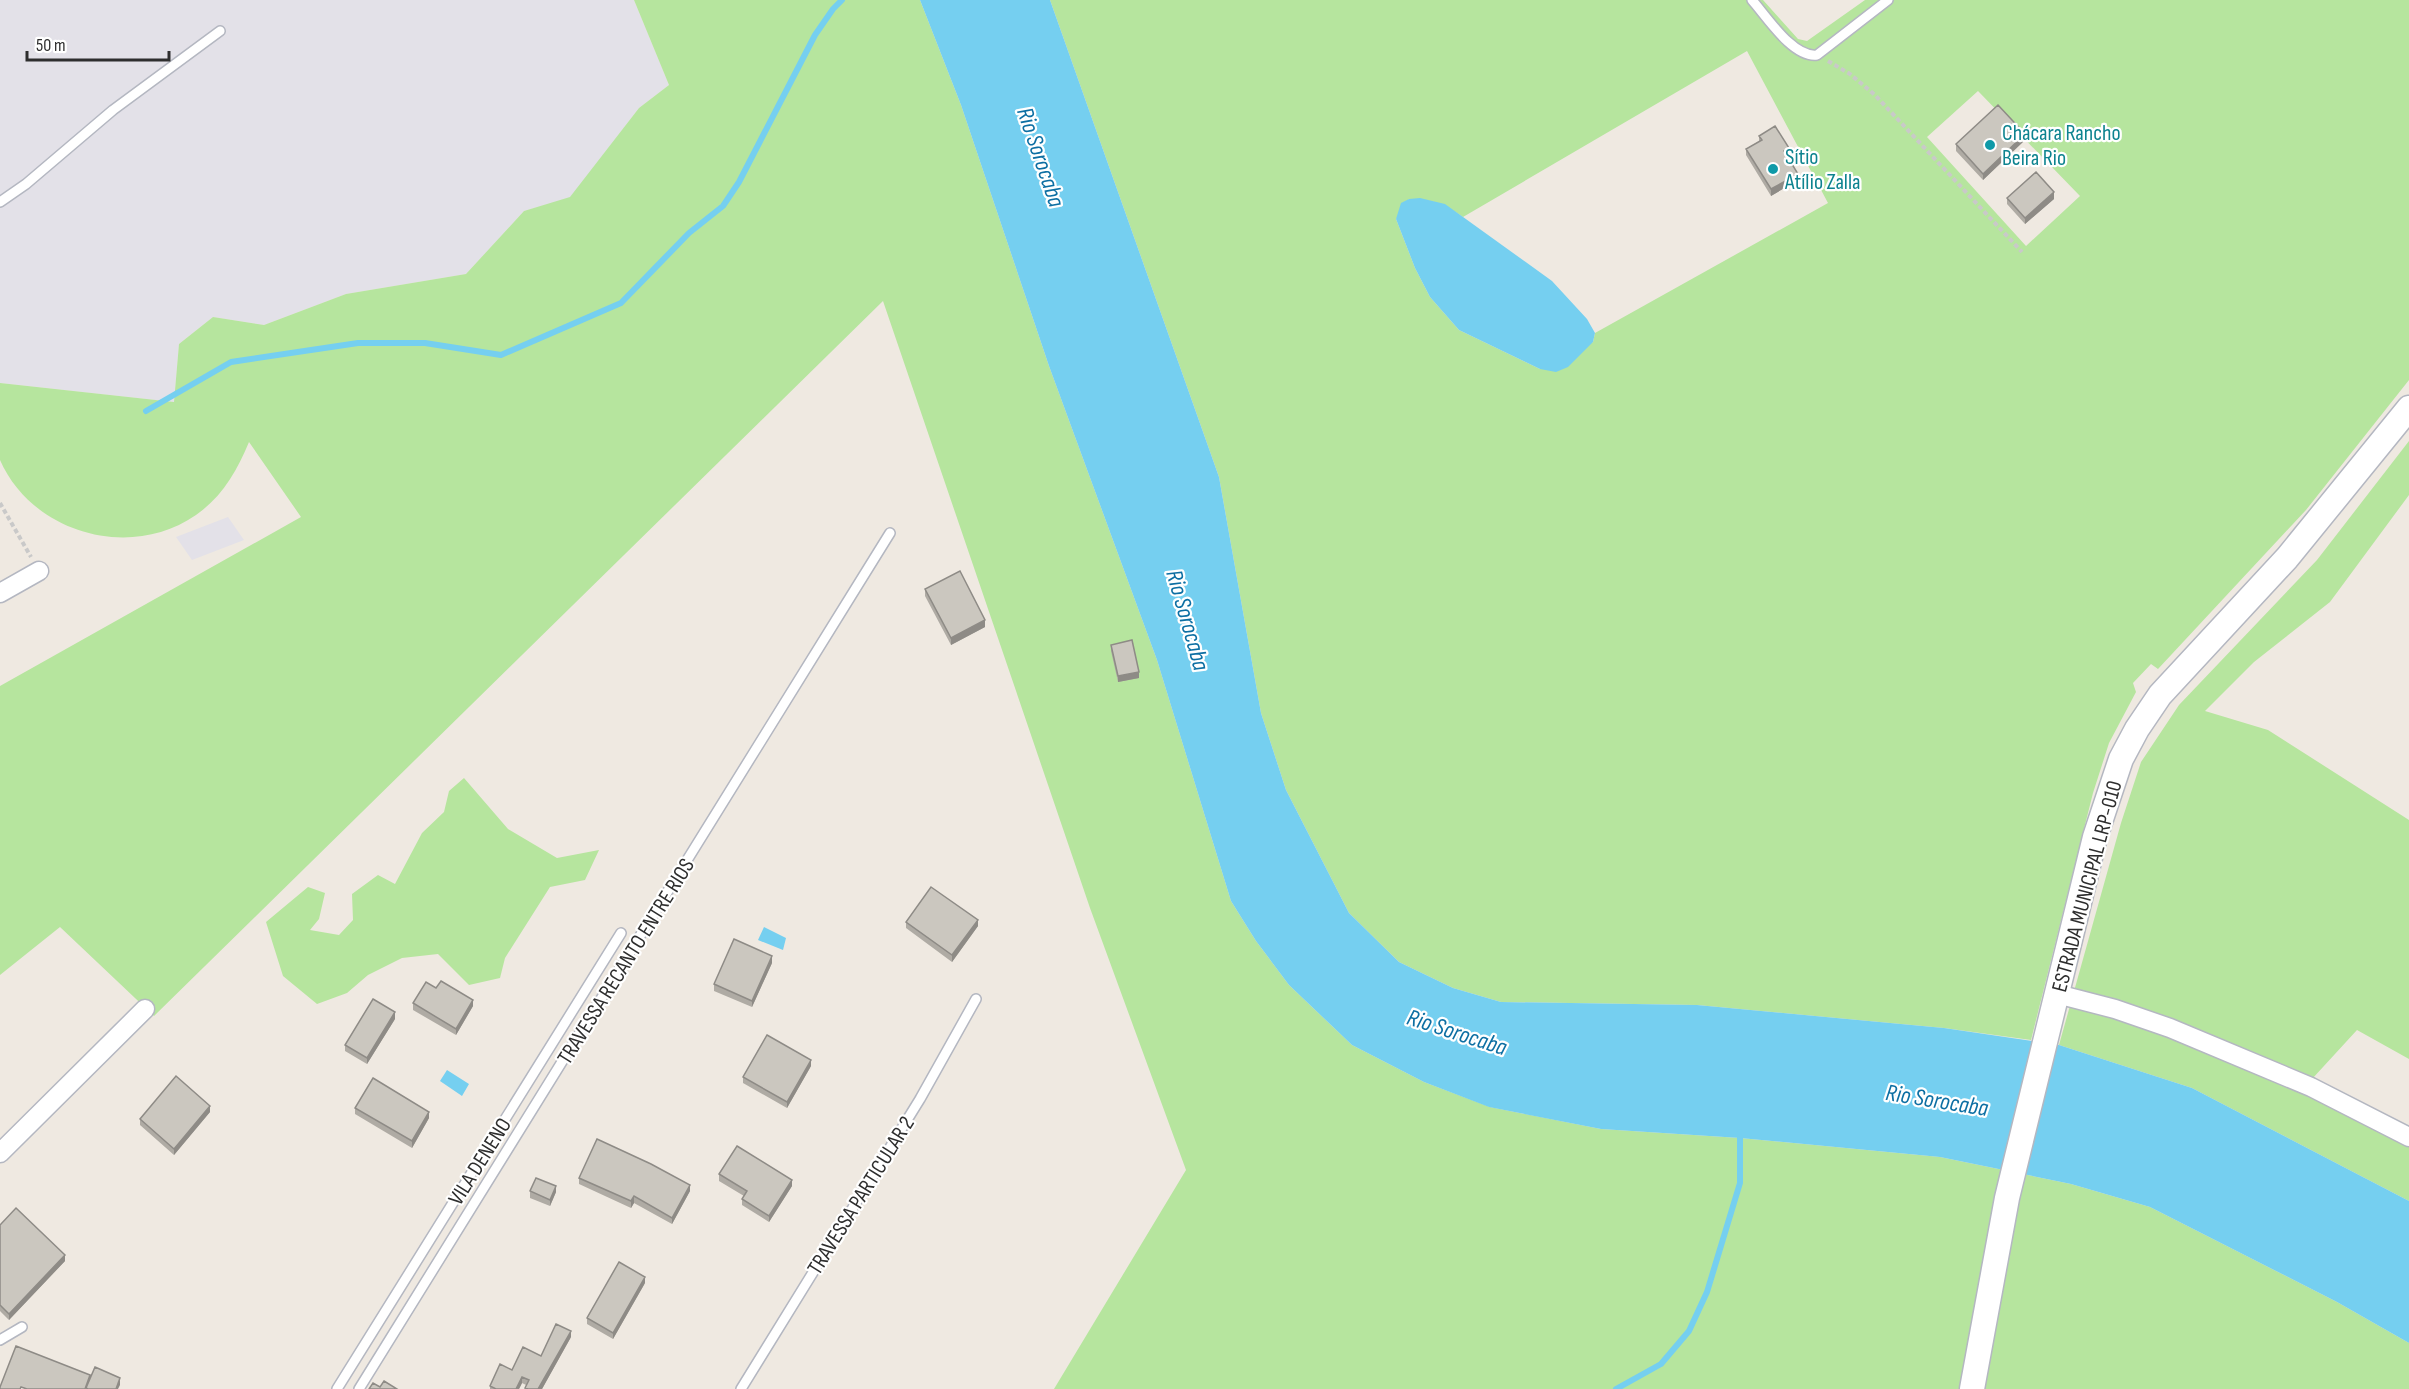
<svg xmlns="http://www.w3.org/2000/svg" width="2409" height="1389" viewBox="0 0 2409 1389" font-family="'Sofia Sans Condensed',sans-serif">
	<rect width="100%" height="100%" fill="#efe9e1"/>
	<path fill="#e3e1e8" d="M0 0H634L669 85 639 108 570 198 524 211 466 274 346 294 264 325 213 317 179 344 174 402 0 383Z
		M228 517 244 540 192 560 176 537Z"/>
	<path fill="#b6e59e" fill-rule="evenodd" d="M634 0H920L961 105 1049 366 1157 660 1231 901 1256 941 1289 985 1352 1045 1424 1082 1490 1107 1601 1129 1740 1138 1940 1157 2071 1184 2150 1207 2337 1302 2409 1343V1389H1054L1186 1170 1090 908 883 301 154 1016 60 927 0 975V686L301 517 249 442C237 471 222 497 196 515 130 561 32 533 0 460V383L174 402 179 344 213 317 264 325 346 294 466 274 524 211 570 197 639 108 669 85Z
		M1050 0H1763L1798 39 1807 41 1865 0H2409V380L2306 510 2158 669 2151 664 2133 683 2136 692 2109 743 2093 793 2031 1040 1944 1028 1697 1005 1501 1002 1453 988 1399 962 1349 913 1286 790 1261 713 1219 477ZM1747 51 1828 203 1595 333 1593 342 1540 369 1459 330 1430 297 1415 268 1396 219 1409 199C1431 198 1446 205 1463 217ZM1978 91 2080 196 2026 246 1927 137Z
		M2409 441V495L2330 602 2254 662 2205 711 2268 730 2409 820V1059L2357 1030 2301 1091 2409 1145V1201L2192 1088 2059 1045 2121 823 2141 762 2179 705 2317 560Z
		M464 778 508 829 557 858 599 850 585 880 550 887 505 958 500 978 469 985 438 954 402 958 368 975 347 993 317 1004 283 976 266 922 308 887 325 893 319 919 310 930 339 935 353 920 352 894 378 875 395 884 422 833 444 812 449 791Z"/>
	<path fill="#75cff0" d="M920 0H1050L1219 477 1261 713 1286 790 1349 913 1399 962 1453 988 1501 1002 1697 1005 1944 1028 2059 1045 2192 1088 2409 1201V1343L2337 1302 2150 1207 2071 1184 1940 1157 1740 1138 1601 1129 1489 1107 1424 1082 1352 1045 1289 985 1256 941 1231 901 1157 660 1049 366 961 105Z
		M1420 198 1445 204 1552 281 1587 319 1595 333 1593 342 1568 367 1556 372 1540 369 1459 330 1430 297 1415 268 1396 219 1401 203 1409 199Z
		M764 927 786 938 783 950 758 940Z
		M447 1070 469 1084 462 1096 440 1081Z"/>
	<g fill="none" stroke-linecap="round" stroke-linejoin="round">
		<path stroke="#75cff0" stroke-width="6" d="M146 411 231 362 358 343H425L501 355 621 303 689 233 723 206 739 182 815 35 833 9 842 0
			M1616 1389 1661 1364 1689 1331 1707 1292 1740 1183V1132"/>
		<defs>
			<path id="lane" d="M1752 0C1767 17 1793 58 1817 55L1888 0
				M0 202 26 184 113 110 220 31
				M0 1340 22 1327
				M337 1389 621 933
				M359 1389 890 533
				M741 1389 920 1099 976 999"/>
			<path id="street" d="M0 593 39 571
				M2057 994 2115 1009 2170 1028 2311 1087 2409 1137
				M0 1153 145 1009"/>
			<path id="secondary" d="M1972 1389 2007 1198 2095 837 2121 759 2137 729 2160 695 2287 558 2409 408"/>
		</defs>
		<use href="#lane" stroke="#b4b7c1" stroke-width="12"/>
		<use href="#street" stroke="#b4b7c1" stroke-width="21"/>
		<use href="#secondary" stroke="#b4b7c1" stroke-width="27"/>
		<path stroke="#c9c9c9" stroke-width="4" stroke-dasharray="4.5 3" stroke-linecap="butt" d="M1828 61 1850 74 1875 95 2022 252
			M0 503 31 557"/>
		<use href="#lane" stroke="#fff" stroke-width="9"/>
		<use href="#street" stroke="#fff" stroke-width="18"/>
		<use href="#secondary" stroke="#fff" stroke-width="24"/>
	</g>
	<path fill="#afaba4" d="M1759 136 1789 154 1787 155 1798 180 1771 196 1746 155V149L1759 141Z
		M2025 140 1983 180 1956 151V144Z
		M2007 198 2054 199 2025 224 2007 204Z
		M925 589 985 627 951 645 925 596Z
		M1111 645 1139 678 1118 682 1111 651Z
		M906 922 978 926 952 962 906 928Z
		M772 963 752 1007 714 991V984Z
		M413 1003 473 1006 456 1035 413 1010Z
		M395 1019 367 1064 345 1051V1045Z
		M811 1066 787 1108 743 1083V1077Z
		M355 1108 429 1118 412 1148 355 1114Z
		M210 1112 174 1155 140 1125V1119Z
		M719 1174 792 1186 769 1222 742 1205V1199L744 1196 719 1181Z
		M579 1178 690 1191 672 1224 634 1203 631 1208 579 1184Z
		M530 1191 556 1192 550 1206 530 1198Z
		M0 1225 65 1261 9 1320 0 1311Z
		M645 1283 613 1339 587 1324V1318Z
		M571 1337 542 1389H525L526 1385 522 1383 519 1389H490V1386L512 1370 541 1356Z"/>
	<path fill="#8e8b86" d="M2025 134V140L1983 180V174Z
		M1789 148V154L1784 157V151Z
		M1798 174V180L1771 196V189Z
		M2054 192V199L2025 224V218Z
		M985 620V627L951 645V638Z
		M1139 672V678L1118 682V676Z
		M978 920V926L952 962V955Z
		M772 956V963L752 1007V1001Z
		M473 1000V1006L456 1035V1029Z
		M395 1012V1019L367 1064V1058Z
		M811 1060V1066L787 1108V1102Z
		M210 1106V1112L174 1155V1149Z
		M429 1112V1118L412 1148V1141Z
		M792 1180V1186L769 1222V1216Z
		M690 1185V1191L672 1224V1218Z
		M556 1186V1192L550 1206V1200Z
		M634 1196V1203L631 1208V1201Z
		M65 1255V1261L9 1320V1314Z
		M645 1277V1283L613 1339V1333Z
		M571 1331V1337L542 1389H538Z
		M522 1377V1383L519 1389H516Z
		M120 1378V1385L118 1389H116Z"/>
	<path fill="#cbc7bf" stroke="#8e8b86" stroke-width="1.5" d="M1998 105 2025 134 1983 174 1956 144Z
		M1775 126 1789 148 1784 151 1798 174 1771 189 1746 149 1762 140 1759 136Z
		M2036 172 2054 192 2025 218 2007 198Z
		M960 571 985 620 951 638 925 589Z
		M1132 640 1139 672 1118 676 1111 645Z
		M931 887 978 920 952 955 906 922Z
		M734 939 772 956 752 1001 714 984Z
		M441 981 473 1000 456 1029 413 1003 426 982 436 988Z
		M373 999 395 1012 367 1058 345 1045Z
		M767 1035 811 1060 787 1102 743 1077Z
		M176 1076 210 1106 174 1149 140 1119Z
		M373 1078 429 1112 412 1141 355 1108Z
		M597 1139 651 1164 690 1185 672 1218 634 1196 631 1201 579 1178Z
		M737 1146 792 1180 769 1216 742 1199 747 1191 719 1174Z
		M536 1178 556 1186 550 1200 530 1191Z
		M16 1208 65 1255 9 1314 0 1305V1225Z
		M619 1262 645 1277 613 1333 587 1318Z
		M556 1324 571 1331 538 1389H528L525 1388 529 1380 522 1377 516 1389H496L490 1386 500 1364 512 1370 523 1347 541 1356Z
		M16 1346 90 1375 85 1389H27L21 1387 20 1389H0V1387Z
		M95 1367 120 1378 116 1389H88L86 1388Z
		M384 1381 397 1389H369L373 1383 380 1387Z"/>
	<g fill="#0f9aa8" stroke="#fff" stroke-width="2">
		<circle cx="1990" cy="145" r="6"/>
		<circle cx="1773" cy="169" r="6"/>
	</g>
	<g text-anchor="middle" stroke-width="4.5" stroke-linejoin="round" paint-order="stroke">
		<g font-size="22" fill="#0d838f" stroke="#fff" text-anchor="start">
			<text x="2002" y="140">Chácara Rancho<tspan x="2002" dy="25">Beira Rio</tspan></text>
			<text x="1785" y="164">Sítio<tspan x="1785" dy="25">Atílio Zalla</tspan></text>
		</g>
		<g font-size="22" fill="#2e2e2e" stroke="#fff">
			<text transform="translate(2086 886) rotate(-75)" y="8">ESTRADA MUNICIPAL LRP-010</text>
			<text transform="translate(625 961) rotate(-58)" y="8">TRAVESSA RECANTO ENTRE RIOS</text>
			<text transform="translate(479 1161) rotate(-58)" y="8">VILA DENENO</text>
			<text transform="translate(860 1195) rotate(-58)" y="8">TRAVESSA PARTICULAR 2</text>
		</g>
		<g font-size="24" font-style="italic" fill="#0d6fa3" stroke="#fff">
			<text transform="translate(1041 157) rotate(71)" y="8">Rio Sorocaba</text>
			<text transform="translate(1188 620) rotate(74)" y="8">Rio Sorocaba</text>
			<text transform="translate(1457 1032) rotate(18)" y="8">Rio Sorocaba</text>
			<text transform="translate(1937 1100) rotate(9)" y="8">Rio Sorocaba</text>
		</g>
	</g>
	<path d="M27 51v9h142v-9" fill="none" stroke="#2e2e2e" stroke-width="3"/>
	<text x="36" y="51" font-size="18" fill="#2e2e2e" stroke="#ffffff" stroke-width="4.5" paint-order="stroke">50 m</text>
</svg>
